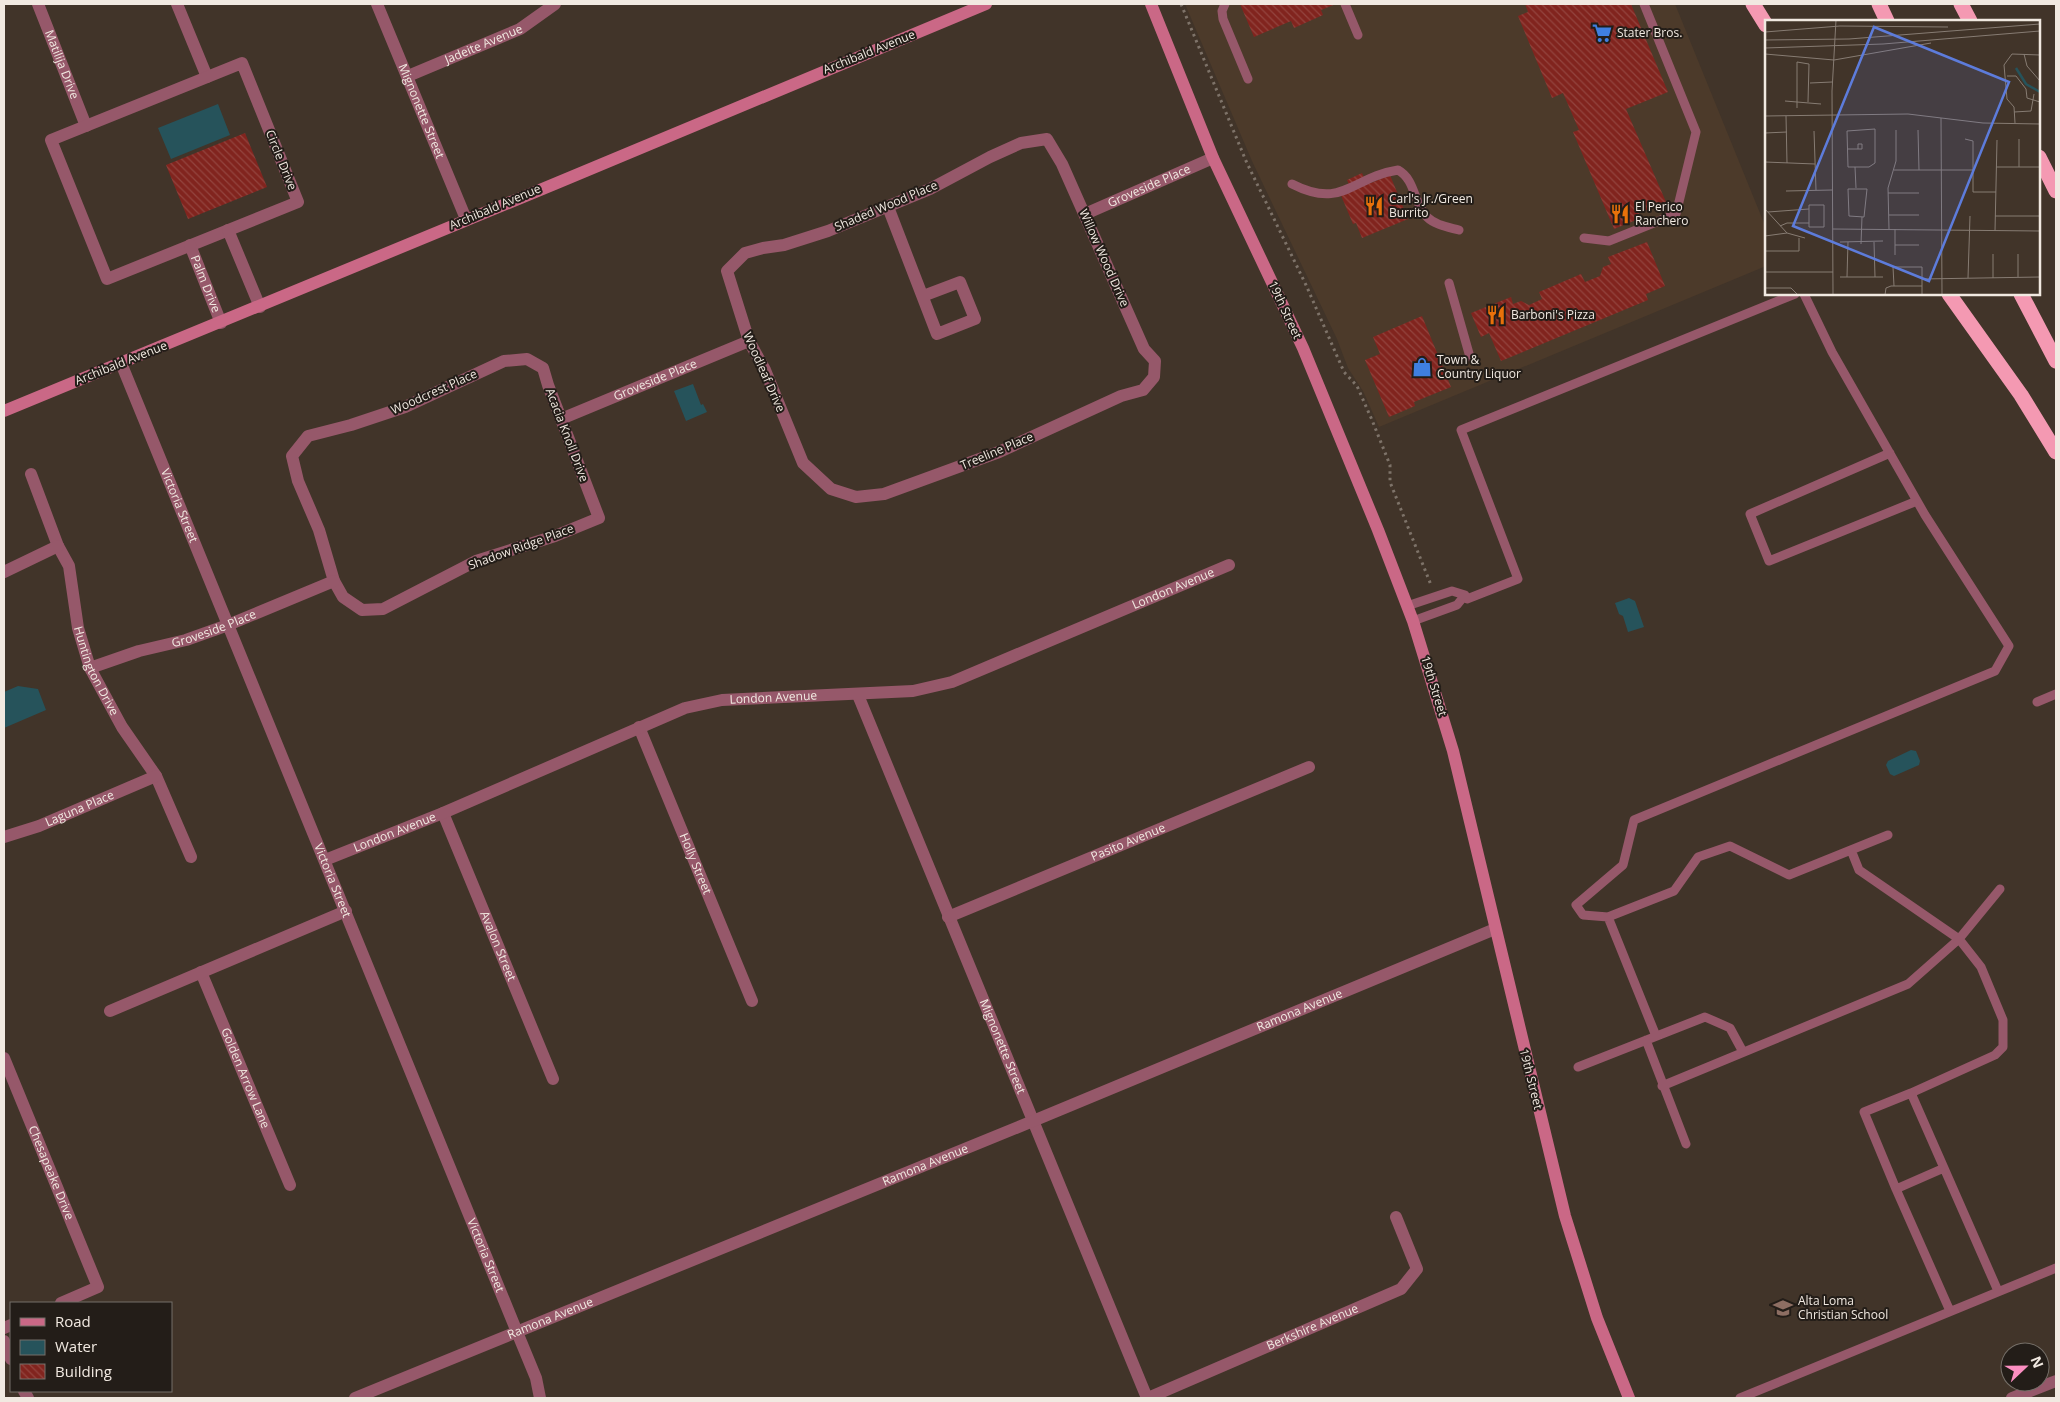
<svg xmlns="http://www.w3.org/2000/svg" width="2060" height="1402" viewBox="0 0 2060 1402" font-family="'Open Sans',sans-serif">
	<defs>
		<pattern id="building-back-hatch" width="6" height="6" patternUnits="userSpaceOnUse" patternTransform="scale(1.25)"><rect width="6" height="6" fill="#81241e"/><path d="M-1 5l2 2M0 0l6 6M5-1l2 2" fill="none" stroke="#93443e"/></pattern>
	</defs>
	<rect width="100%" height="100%" fill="#413429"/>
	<path fill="#4c3a2a" d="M1185 4H1675L1766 228V266L1379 427 1363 391 1348 368 1337 339 1252 161Z"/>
	<path fill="#26535b" d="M218 104 230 135 171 159 158 128Z
		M693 384 701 405 703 404 707 412 686 421 674 391Z
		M1629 598 1635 601 1644 627 1628 632 1623 616 1619 614 1615 603Z
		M18 686 38 689 46 710 4 728V692Z
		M1911 750 1916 751 1920 761 1919 765 1894 776 1890 774 1886 765 1888 761Z"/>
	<path fill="url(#building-back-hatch)" d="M1240 4H1336L1321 10 1323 15 1294 28 1291 21 1254 37Z
		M1525 4H1631L1668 92 1626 109 1666 202 1639 213 1641 218 1614 229 1573 132 1579 130 1563 93 1552 98 1518 16 1528 12Z
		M245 133 267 187 188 219 166 165Z
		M1362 173 1366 182 1370 181 1371 183 1390 175 1408 219 1362 238 1356 223 1353 224 1340 193 1351 189 1347 180Z
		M1647 242 1665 286 1646 294 1648 300 1501 361 1489 333 1481 337 1471 313 1511 297 1513 304 1521 301 1529 305 1542 299 1539 292 1581 274 1585 282 1600 276 1603 267 1611 264 1608 257Z
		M1422 316 1451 387 1414 402 1415 406 1389 417 1365 360 1380 354 1373 337Z"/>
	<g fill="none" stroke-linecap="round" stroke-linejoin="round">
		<path stroke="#7e7369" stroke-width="3" stroke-dasharray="2.5 4" stroke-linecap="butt" d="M1181 4 1246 161 1306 285 1344 372 1357 386 1372 420 1390 465V482L1431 585"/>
		<path stroke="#96586a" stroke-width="9" d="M1225 4 1222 11 1223 19 1248 79
			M1345 4 1358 35
			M1292 184C1343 210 1352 177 1398 170 1416 180 1413 203 1427 217 1435 225 1448 227 1459 230
			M1584 238 1609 241 1676 214 1696 132 1644 4
			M1449 283 1470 357
			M1804 294 1832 352 1925 515 2009 646 1995 671 1634 820 1623 865 1576 905 1583 915 1608 917 1674 891 1698 857 1730 846 1789 875 1888 835
			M1890 453 1750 514 1769 561 1917 501
			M1467 599 1518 579 1461 430 1795 294
			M1407 606 1452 591 1465 595 1457 605 1413 621
			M2037 702 2056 694
			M1851 850 1859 870 1959 939 1981 967 2003 1020V1047L1995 1055 1911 1093
			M1608 917 1656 1036
			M1646 1040 1686 1144
			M1578 1067 1705 1017 1730 1028 1743 1052
			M1662 1086 1908 984 1959 939 2000 889
			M1896 1189 1864 1112 1911 1093 1944 1168
			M1950 1311 1896 1189 1944 1168 1998 1291
			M1740 1398 2056 1268"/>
		<g stroke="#96586a" stroke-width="12">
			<path id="s1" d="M38 4 86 126"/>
			<path d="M177 4 207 77"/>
			<path id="s2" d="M377 4 466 219"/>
			<path d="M242 63 298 202 107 279 51 140Z"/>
			<path id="s3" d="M408 76 520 29 555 4"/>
			<path d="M1047 139 1062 164 1144 349 1155 361 1154 377 1143 390 1121 396 999 452 884 494 856 497 831 489 803 463 765 370 749 341 727 271 745 253 763 248 784 245 828 231 930 189 990 157 1021 143Z"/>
			<path d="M888 207 937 334 975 319 960 282 923 296"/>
			<path id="s4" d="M1085 214 1213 158"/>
			<path d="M228 230 260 307"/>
			<path id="s5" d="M190 245 221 323"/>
			<path d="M527 359 543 368 548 385 599 518 555 536 476 561 383 609 362 610 343 597 334 581 319 530 298 481 292 456 308 436 351 425 405 407 504 361Z"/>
			<path id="s6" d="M121 363 517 1332 536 1378 540 1398"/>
			<path id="s7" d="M561 419 749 341"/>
			<path id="s8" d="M31 474 58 546 69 566 78 628 90 668 122 727 156 776 191 857"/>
			<path d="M4 572 58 546"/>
			<path id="s9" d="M90 668 139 651 186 640 228 625 334 581"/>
			<path id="s10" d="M858 695 1147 1398"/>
			<path id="s11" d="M639 727 752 1001"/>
			<path id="s12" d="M443 813 553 1079"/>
			<path id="s13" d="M4 837 39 826 156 776"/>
			<path id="s14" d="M325 860 443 813 685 708 722 700 913 691 952 682 1229 565"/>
			<path id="s15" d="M948 917 1309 767"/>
			<path id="s16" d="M201 972 290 1185"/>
			<path d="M110 1011 346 911"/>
			<path id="s17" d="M4 1058 98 1287 61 1303"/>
			<path d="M4 1328 11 1325"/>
			<path d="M4 1341 11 1359"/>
			<path d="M24 1391 28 1398"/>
			<path id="s18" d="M1148 1398 1401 1289 1417 1269 1396 1217"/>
			<path d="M2012 1398 2056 1381"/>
		</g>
		<path stroke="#96586a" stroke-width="12" id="s19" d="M355 1398 1033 1121 1495 929"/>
		<path stroke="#ca6886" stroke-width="12" d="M1151 4 1213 158 1303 348 1378 530 1413 621 1453 751 1565 1216 1597 1318 1629 1398
			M4 411C332 278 659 140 986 4"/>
		<path stroke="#f499b2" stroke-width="15" d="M1753 4 1766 25
			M1879 4 1887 21
			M1961 4 1970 21
			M2039 157 2056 191
			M1949 294 2021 395 2056 452
			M2021 294 2056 361"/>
	</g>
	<defs>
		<symbol id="supermarket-bare" viewBox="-9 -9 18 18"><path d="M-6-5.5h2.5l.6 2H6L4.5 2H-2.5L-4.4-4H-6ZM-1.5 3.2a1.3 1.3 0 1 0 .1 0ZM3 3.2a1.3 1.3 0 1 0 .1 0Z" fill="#3f7fe0" stroke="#231d18" stroke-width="2.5" paint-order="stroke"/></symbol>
		<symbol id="restaurant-bare" viewBox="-9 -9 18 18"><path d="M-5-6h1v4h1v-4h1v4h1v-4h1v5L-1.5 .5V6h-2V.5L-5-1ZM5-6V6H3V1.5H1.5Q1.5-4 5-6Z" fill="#e8710a" stroke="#231d18" stroke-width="2.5" paint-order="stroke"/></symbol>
		<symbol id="shop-bare" viewBox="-9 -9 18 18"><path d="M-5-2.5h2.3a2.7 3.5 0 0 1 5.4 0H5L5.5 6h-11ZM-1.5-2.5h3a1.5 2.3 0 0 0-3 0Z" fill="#3f7fe0" stroke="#231d18" stroke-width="2.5" paint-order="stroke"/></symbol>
		<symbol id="school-bare" viewBox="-9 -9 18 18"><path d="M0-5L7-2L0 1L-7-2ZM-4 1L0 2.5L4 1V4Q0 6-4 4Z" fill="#8d6e63" stroke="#231d18" stroke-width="2.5" paint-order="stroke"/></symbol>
	</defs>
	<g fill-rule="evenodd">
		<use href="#supermarket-bare" x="1588" y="19" width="28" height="28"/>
		<use href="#restaurant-bare" x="1360" y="192" width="28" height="28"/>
		<use href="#restaurant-bare" x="1606" y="200" width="28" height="28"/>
		<use href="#restaurant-bare" x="1482" y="301" width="28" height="28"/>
		<use href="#shop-bare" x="1408" y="353" width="28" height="28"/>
		<use href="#school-bare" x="1769" y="1294" width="28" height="28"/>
	</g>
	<g text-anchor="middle" stroke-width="4" stroke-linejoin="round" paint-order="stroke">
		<g font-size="12" fill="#f1e9e1" stroke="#231d18" text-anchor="start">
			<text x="1617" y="37">Stater Bros.</text>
			<text x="1389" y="203">Carl's Jr./Green<tspan x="1389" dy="14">Burrito</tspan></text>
			<text x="1635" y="211">El Perico<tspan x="1635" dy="14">Ranchero</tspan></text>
			<text x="1511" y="319">Barboni's Pizza</text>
			<text x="1437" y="364">Town &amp;<tspan x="1437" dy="14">Country Liquor</tspan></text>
			<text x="1798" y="1305">Alta Loma<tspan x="1798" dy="14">Christian School</tspan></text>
		</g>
		<g font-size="12" fill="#f1e9e1" stroke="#231d18">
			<text dy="4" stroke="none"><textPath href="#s3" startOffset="82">Jadeite Avenue</textPath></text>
			<text transform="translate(869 52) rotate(-22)" y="4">Archibald Avenue</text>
			<text dy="4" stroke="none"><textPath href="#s1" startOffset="65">Matilija Drive</textPath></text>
			<text dy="4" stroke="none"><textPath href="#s2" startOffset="116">Mignonette Street</textPath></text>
			<text transform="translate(281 160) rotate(68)" y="4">Circle Drive</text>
			<text dy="4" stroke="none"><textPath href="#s4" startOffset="70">Groveside Place</textPath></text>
			<text transform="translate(886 206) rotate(-23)" y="4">Shaded Wood Place</text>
			<text transform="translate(495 207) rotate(-23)" y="4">Archibald Avenue</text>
			<text transform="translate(1104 258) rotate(66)" y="4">Willow Wood Drive</text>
			<text dy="4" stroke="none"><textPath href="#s5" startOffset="42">Palm Drive</textPath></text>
			<text transform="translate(1285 310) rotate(65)" y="4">19th Street</text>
			<text transform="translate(121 363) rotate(-22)" y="4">Archibald Avenue</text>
			<text transform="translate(764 372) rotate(66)" y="4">Woodleaf Drive</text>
			<text dy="4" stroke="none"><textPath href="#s7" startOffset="102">Groveside Place</textPath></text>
			<text transform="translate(434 392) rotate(-24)" y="4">Woodcrest Place</text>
			<text transform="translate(567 435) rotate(69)" y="4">Acacia Knoll Drive</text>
			<text transform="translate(997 451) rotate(-23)" y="4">Treeline Place</text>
			<text dy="4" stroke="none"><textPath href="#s6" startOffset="154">Victoria Street</textPath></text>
			<text transform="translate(521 547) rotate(-20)" y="4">Shadow Ridge Place</text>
			<text dy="4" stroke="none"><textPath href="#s14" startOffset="900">London Avenue</textPath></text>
			<text dy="4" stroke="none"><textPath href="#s9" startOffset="130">Groveside Place</textPath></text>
			<text dy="4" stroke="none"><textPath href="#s8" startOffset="209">Huntington Drive</textPath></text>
			<text transform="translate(1434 686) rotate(73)" y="4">19th Street</text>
			<text dy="4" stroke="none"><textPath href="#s14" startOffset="480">London Avenue</textPath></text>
			<text dy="4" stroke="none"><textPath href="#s13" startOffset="81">Laguna Place</textPath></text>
			<text dy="4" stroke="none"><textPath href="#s14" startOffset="75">London Avenue</textPath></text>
			<text dy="4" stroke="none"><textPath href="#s15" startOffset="195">Pasito Avenue</textPath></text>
			<text dy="4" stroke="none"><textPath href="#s11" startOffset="148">Holly Street</textPath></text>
			<text dy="4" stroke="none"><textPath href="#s6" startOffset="559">Victoria Street</textPath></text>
			<text dy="4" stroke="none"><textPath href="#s12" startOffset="144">Avalon Street</textPath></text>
			<text dy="4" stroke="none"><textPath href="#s19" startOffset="1021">Ramona Avenue</textPath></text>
			<text dy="4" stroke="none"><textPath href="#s10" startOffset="380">Mignonette Street</textPath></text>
			<text dy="4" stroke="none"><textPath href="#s16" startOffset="115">Golden Arrow Lane</textPath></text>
			<text transform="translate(1531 1079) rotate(76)" y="4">19th Street</text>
			<text dy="4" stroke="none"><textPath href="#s19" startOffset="616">Ramona Avenue</textPath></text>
			<text dy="4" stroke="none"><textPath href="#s17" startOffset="124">Chesapeake Drive</textPath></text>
			<text dy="4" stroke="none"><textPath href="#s6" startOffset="964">Victoria Street</textPath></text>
			<text dy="4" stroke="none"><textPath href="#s19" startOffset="211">Ramona Avenue</textPath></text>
			<text dy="4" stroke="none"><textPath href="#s18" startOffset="179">Berkshire Avenue</textPath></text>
		</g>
	</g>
	<g transform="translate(1765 20)">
		<rect width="275" height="275" fill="#413429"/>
		<path fill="none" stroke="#26535b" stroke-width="2.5" d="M251 48 261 64 275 72"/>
		<path fill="none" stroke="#877c73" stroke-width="1" d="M0 12 75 6 183 7M0 20 84 19 275 4M0 28 118 24 275 11M0 34 69 40 166 23M259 34 262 46 275 61M242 56H251L261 69 262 78 275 82M45 63 67 62M20 81 56 84M32 88V42L44 44 43 82M249 92 266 91 269 74M0 96 143 94 218 103 275 104M21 96 22 143M176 98 177 275M250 103 249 87 242 79 239 45 247 34 275 35M110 109V143L104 147H83L82 111ZM153 110 154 150M49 111 51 170M0 113 22 112M200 119 208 121V172H231M254 119V147M83 129H97V124H93V129M0 142 50 144M90 147 91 168M231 147H275M129 150H208M83 169H102L99 197 84 196ZM21 171 67 170M123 173H154M44 185H59V207H44ZM0 187V155M0 189 22 213 40 218M3 192 44 189M124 195H154M230 196H275M15 206 22 203H44M68 209 275 211M124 209 123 168 131 141V110M130 209V235M230 211 232 120M0 216 22 213M75 222 118 221M109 222 110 257M96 224 97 197M130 225H154M0 231H34V218M228 234V258M253 234V257M0 252H68M75 257H118M82 257 83 222M203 258 205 196M157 259 275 257M129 266 128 247H157V275M0 268H26L33 275M68 275 67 71 71 0M120 275 121 268 126 266H157"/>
		<path fill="#5d7cdb" fill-opacity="0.15" stroke="#5d7cdb" stroke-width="2.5" d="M109 7 244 62 164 261 28 206Z"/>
		<rect width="275" height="275" fill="none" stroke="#f1e9e1" stroke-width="2.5"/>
	</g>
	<rect width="2060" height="1402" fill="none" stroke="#f1e9e1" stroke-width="10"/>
	<rect x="10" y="1302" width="162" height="90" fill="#231d18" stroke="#756f68"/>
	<rect x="20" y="1318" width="25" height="8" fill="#ca6886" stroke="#756f68"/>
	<text x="55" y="1327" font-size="15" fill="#f1e9e1">Road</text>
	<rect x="20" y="1340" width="25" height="15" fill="#26535b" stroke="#756f68"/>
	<text x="55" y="1352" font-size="15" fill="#f1e9e1">Water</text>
	<rect x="20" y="1364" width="25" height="15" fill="url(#building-back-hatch)" stroke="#756f68"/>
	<text x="55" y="1377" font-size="15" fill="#f1e9e1">Building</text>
	<g transform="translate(2025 1367) rotate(68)"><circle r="24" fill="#231d18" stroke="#756f68"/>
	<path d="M0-4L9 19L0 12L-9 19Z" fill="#fc8fc1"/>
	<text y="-8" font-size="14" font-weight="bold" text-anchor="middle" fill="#f1e9e1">N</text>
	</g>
</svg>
